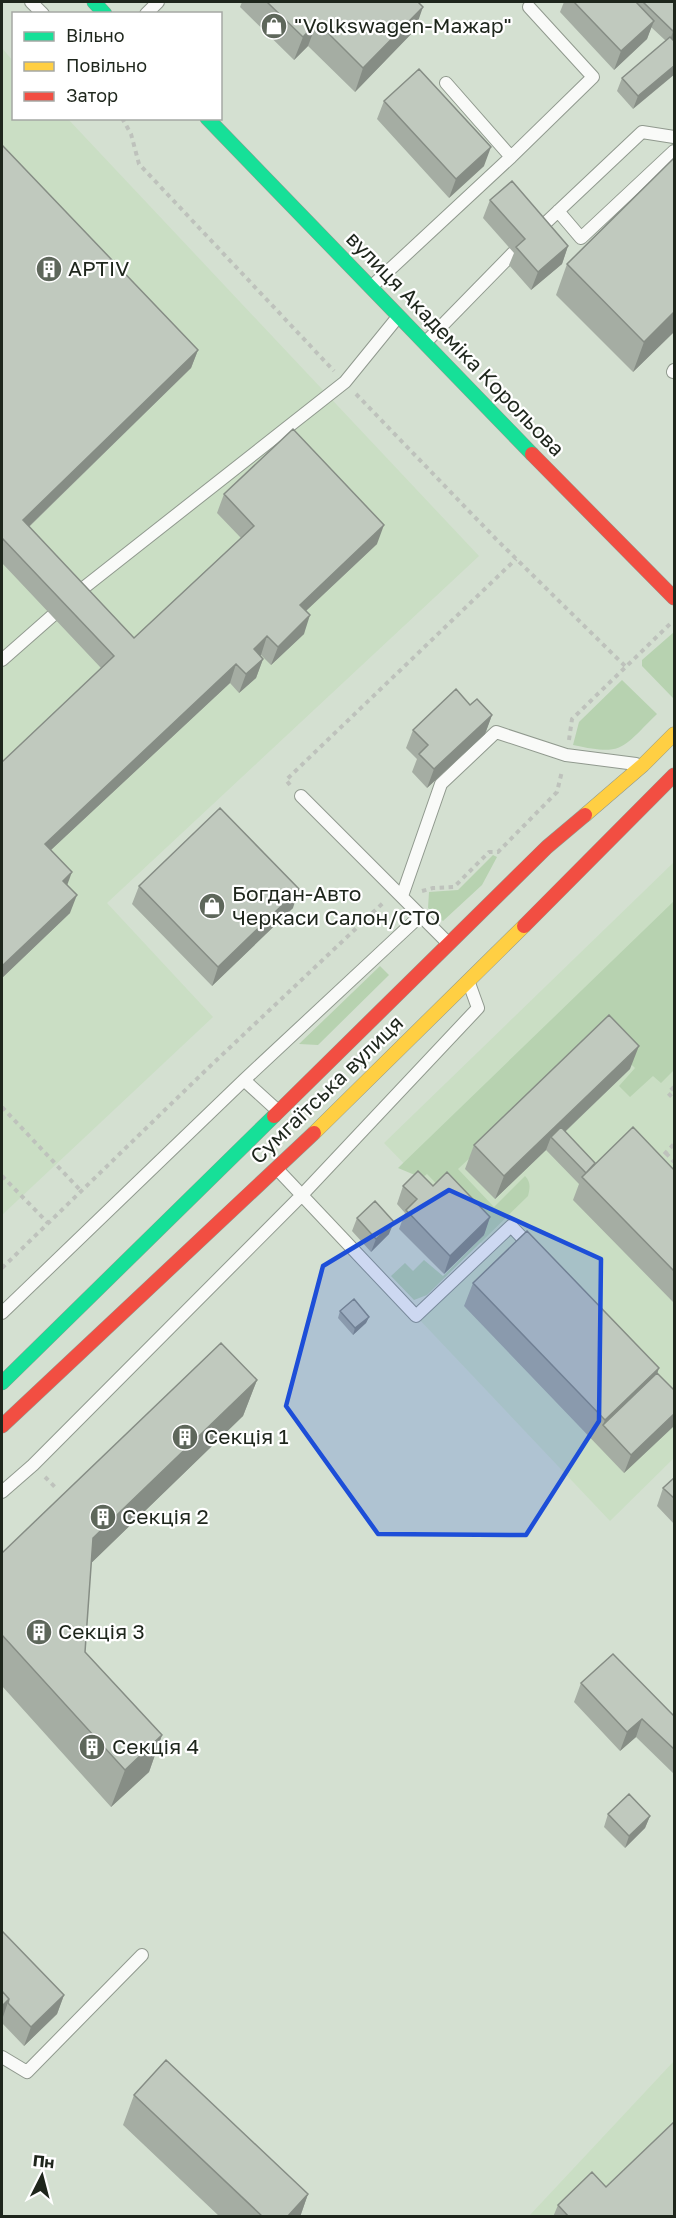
<svg xmlns="http://www.w3.org/2000/svg" width="676" height="2218" viewBox="0 0 676 2218" font-family="'Golos Text',sans-serif">
	<rect width="100%" height="100%" fill="#d4e0d1"/>
	<path fill="#cadec4" d="M2 48 13 61 14 118 68 119 479 556 107 903 213 1017 2 1215Z
		M674 862V1458L610 1521 416 1316 487 1249 384 1143Z
		M674 2061V2216H529Z"/>
	<path fill="#b7d2b0" d="M674 632V696L673 698 642 666V660Z
		M622 680 657 714C621 749 624 756 573 745L579 722Z
		M493 855 497 857 482 885 443 921 428 908 429 892 458 890Z
		M674 901V1070L661 1083 653 1076 630 1097 619 1086 635 1068 601 1035 458 1169 494 1207 525 1176C531 1182 530 1188 528 1196L427 1295 414 1300 391 1276 405 1263 413 1271 424 1260 443 1276 485 1234 427 1174 422 1178 398 1168Z
		M380 966 389 975 318 1045 299 1044Z"/>
	<g fill="none" stroke-linecap="round" stroke-linejoin="round">
		<defs>
			<path id="lane" d="M31 2 43 14
				M146 14 158 2
				M446 83 511 157
				M558 211 581 238 674 151
				M536 232 642 132 674 137
				M371 287 511 157 593 77 529 7
				M425 343 513 253
				M673 372 674 370
				M72 597 345 382 397 318
				M2 660 52 616
				M301 796 448 943
				M402 896 441 784 496 732 566 755 636 764
				M244 1080 278 1111
				M279 1171 416 1316 511 1226 532 1248
				M2 1313 244 1080 421 915
				M2 1492 33 1465 301 1196 478 1008 469 983
				M2 2057 27 2072 142 1955"/>
			<path id="fast" d="M94 2 105 14
				M207 118 532 454
				M2 1383 274 1116"/>
			<path id="slow" d="M585 815 643 765 674 734
				M314 1133 524 926"/>
			<path id="jam" d="M532 454 674 598
				M524 926 674 775
				M274 1116 547 847 585 815
				M2 1426 314 1133"/>
		</defs>
		<use href="#lane" stroke="#90998e" stroke-width="14"/>
		<use href="#fast" stroke="#90998e" stroke-width="15"/>
		<use href="#slow" stroke="#90998e" stroke-width="15"/>
		<use href="#jam" stroke="#90998e" stroke-width="15"/>
		<path stroke="#bec2bc" stroke-width="4" stroke-dasharray="4.5 4.5" stroke-linecap="butt" d="M122 118 131 134 139 164 334 371
			M356 394 496 539 625 666
			M569 740 572 719 670 624
			M290 785 286 780 516 559
			M422 891 433 888 454 887 489 852H498L557 792 562 771
			M674 1087 668 1093 674 1099
			M2 1107 81 1191
			M666 1153 674 1162
			M658 1161 674 1144
			M2 1176 48 1223
			M2 1268 205 1071 383 903
			M45 1477 55 1487"/>
		<use href="#lane" stroke="#f9faf8" stroke-width="12"/>
		<use href="#fast" stroke="#16e098" stroke-width="14"/>
		<use href="#slow" stroke="#ffcf43" stroke-width="14"/>
		<use href="#jam" stroke="#f24e42" stroke-width="14"/>
	</g>
	<path fill="#a5ada3" d="M242 2H418L415 30 355 92 308 46 294 60 240 7Z
		M564 2H675V38L633 109 617 91 622 78 666 41 651 27 647 39 614 70 560 12Z
		M384 101 484 166 449 198 377 119Z
		M2 145 198 350 191 368 29 527 134 638 241 538 217 513 224 494 377 544 306 611 304 634 271 665 261 655 260 656 263 659 256 678 239 693 230 683 51 850 67 885 70 913 2 978 101 668 2 563Z
		M675 157V331L633 372 556 295 567 264Z
		M490 200 568 246 562 264 531 290 509 265 514 253 483 218Z
		M470 705 492 715 485 734 427 788 412 772 417 759 406 748 413 730Z
		M139 886 293 908 212 986 132 904Z
		M630 1069 565 1132 595 1163 675 1171V1304L573 1200 579 1184 546 1150 495 1199 465 1169 474 1145Z
		M403 1186H433L490 1217 484 1235 444 1274 399 1229 405 1213 397 1204Z
		M357 1218 389 1234 371 1252 352 1231Z
		M473 1283 657 1373 675 1391V1425L624 1473 464 1306Z
		M340 1311 369 1317 366 1323 353 1335 338 1318Z
		M257 1380 243 1416 91 1563 85 1652 162 1735 149 1772 111 1807 2 1686V1553Z
		M675 1477V1525L657 1506 663 1488Z
		M581 1683 675 1717V1775L636 1737 620 1751 574 1702Z
		M608 1814 650 1816 645 1828 625 1848 604 1827Z
		M2 1933 64 1995 57 2014 24 2046 2 2023Z
		M134 2095 308 2194 300 2217H220L123 2125Z
		M558 2205 675 2217H553Z"/>
	<path fill="#868d85" d="M423 7 415 30 355 92 363 68Z
		M654 21 647 39 614 70 621 51Z
		M317 22 308 46 294 60 303 37Z
		M675 30V38L669 44 673 31Z
		M675 65V74L633 109 638 96Z
		M491 147 484 166 449 198 456 179Z
		M568 246 562 264 531 290 538 272Z
		M675 311V331L633 372 644 342Z
		M198 350 191 368 16 539 23 520Z
		M384 525 377 544 293 623 300 605Z
		M310 615 304 634 271 665 278 647Z
		M267 636 261 655 247 668 254 649Z
		M263 659 256 678 239 693 246 674Z
		M236 664 230 683 38 862 45 844Z
		M492 715 485 734 427 788 434 769Z
		M72 872 65 891 63 881Z
		M299 889 293 908 212 986 218 967Z
		M77 895 70 913 2 978V966Z
		M639 1046 630 1069 555 1141 551 1137 546 1150 495 1199 504 1176Z
		M490 1217 484 1235 444 1274 450 1256Z
		M394 1222 389 1234 371 1252 376 1239Z
		M369 1317 366 1323 353 1335 355 1328Z
		M659 1368 651 1392 603 1425 605 1420Z
		M257 1380 243 1416 80 1574 93 1538Z
		M675 1413V1425L624 1473 631 1455Z
		M642 1719 636 1737 620 1751 627 1732Z
		M162 1735 149 1772 111 1807 125 1770Z
		M650 1816 645 1828 625 1848 629 1836Z
		M64 1995 57 2014 24 2046 31 2027Z
		M9 1999 2 2020V2006Z
		M308 2194 300 2217H287Z"/>
	<path fill="#c0c9be" stroke="#868d85" stroke-width="1.5" d="M267 2H418L423 7 363 68 317 22 303 37Z
		M574 2H636L654 21 621 51Z
		M643 2H675V30L673 31Z
		M670 37 675 42V65L638 96 622 78Z
		M419 69 491 147 456 179 384 101Z
		M2 145 198 350 23 520 134 638 254 526 224 494 293 429 384 525 300 605 310 615 278 647 267 636 254 649 263 659 246 674 236 664 45 844 72 872 63 881 77 895 2 966V762L114 656 3 539 2 541Z
		M675 157V311L644 342 567 264Z
		M512 181 568 246 538 272 516 247 525 239 490 200Z
		M456 689 470 705 477 699 492 715 434 769 419 754 428 745 413 730Z
		M220 808 299 889 218 967 139 886Z
		M609 1015 639 1046 504 1176 474 1145Z
		M561 1127 595 1163 586 1173 551 1137Z
		M633 1127 675 1171V1272L582 1177Z
		M418 1171 433 1186 447 1172 490 1217 450 1256 406 1210 417 1199 403 1186Z
		M375 1201 394 1222 376 1239 357 1218Z
		M527 1231 659 1368 605 1420 473 1283Z
		M354 1299 369 1317 355 1328 340 1311Z
		M221 1343 257 1380 93 1538 85 1652 162 1735 125 1770 2 1635V1553Z
		M657 1373 675 1391V1413L631 1455 603 1425Z
		M675 1477V1499L663 1488Z
		M613 1654 675 1717V1750L642 1719 627 1732 581 1683Z
		M629 1794 650 1816 629 1836 608 1814Z
		M3 1932 64 1995 31 2027 8 2003 9 1999 2 1991V1933Z
		M2 1991 9 1999 2 2006Z
		M166 2060 308 2194 287 2217H263L134 2095Z
		M675 2121V2217H569L558 2205 592 2172 606 2187Z"/>
	<path fill="#1d4ed8" fill-opacity="0.2" stroke="#1d4ed8" stroke-width="4.5" stroke-linejoin="round" d="M449 1190 601 1259 599 1421 526 1535 378 1534 286 1406 323 1266Z"/>
	<defs>
		<symbol id="shop-disc" viewBox="-11 -11 22 22"><circle r="9.5" fill="#5e675b" stroke="#fff"/><path d="M-5-2.5h2.3a2.7 3.5 0 0 1 5.4 0H5L5.5 6h-11ZM-1.5-2.5h3a1.5 2.3 0 0 0-3 0Z" fill="#fff"/></symbol>
		<symbol id="building-disc" viewBox="-11 -11 22 22"><circle r="9.5" fill="#5e675b" stroke="#fff"/><path d="M-4-6H4V6H1V3H-1V6H-4ZM-2.5-4.3h1.7v1.8h-1.7ZM.8-4.3h1.7v1.8H.8ZM-2.5-1h1.7V.8h-1.7ZM.8-1h1.7V.8H.8Z" fill="#fff"/></symbol>
	</defs>
	<g fill-rule="evenodd">
		<use href="#shop-disc" x="259" y="11" width="30" height="30"/>
		<use href="#building-disc" x="34" y="254" width="30" height="30"/>
		<use href="#shop-disc" x="197" y="891" width="30" height="30"/>
		<use href="#building-disc" x="170" y="1422" width="30" height="30"/>
		<use href="#building-disc" x="88" y="1502" width="30" height="30"/>
		<use href="#building-disc" x="24" y="1617" width="30" height="30"/>
		<use href="#building-disc" x="77" y="1732" width="30" height="30"/>
	</g>
	<g text-anchor="middle" stroke-width="4.5" stroke-linejoin="round" paint-order="stroke">
		<g font-size="21" fill="#1e261c" stroke="#fff" text-anchor="start">
			<text x="294" y="33">"Volkswagen-Мажар"</text>
			<text x="68" y="276">APTIV</text>
			<text x="232" y="901">Богдан-Авто<tspan x="232" dy="24">Черкаси Салон/СТО</tspan></text>
			<text x="204" y="1444">Секція 1</text>
			<text x="122" y="1524">Секція 2</text>
			<text x="58" y="1639">Секція 3</text>
			<text x="112" y="1754">Секція 4</text>
		</g>
		<g font-size="21" fill="#1e261c" stroke="#fff">
			<text transform="translate(455 344) rotate(46)" y="7">вулиця Академіка Корольова</text>
			<text transform="translate(327 1090) rotate(-44)" y="7">Сумгаїтська вулиця</text>
		</g>
	</g>
	<rect width="676" height="2218" fill="none" stroke="#1e261c" stroke-width="6"/>
	<rect x="12" y="12" width="210" height="108" fill="#ffffff" stroke="#a5a8a4" stroke-width="1.5"/>
	<rect x="24" y="32" width="30" height="9" fill="#16e098" stroke="#a5a8a4" stroke-width="1.5"/>
	<text x="66" y="42" font-size="18" fill="#1e261c">Вільно</text>
	<rect x="24" y="62" width="30" height="9" fill="#ffcf43" stroke="#a5a8a4" stroke-width="1.5"/>
	<text x="66" y="72" font-size="18" fill="#1e261c">Повільно</text>
	<rect x="24" y="92" width="30" height="9" fill="#f24e42" stroke="#a5a8a4" stroke-width="1.5"/>
	<text x="66" y="102" font-size="18" fill="#1e261c">Затор</text>
	<g transform="translate(42 2176) rotate(6)" stroke="#ffffff" stroke-width="4.5" paint-order="stroke">
	<path d="M0-4.5L10 22L0 15L-10 22Z" fill="#1e261c"/>
	<text y="-9" font-size="16" font-weight="bold" text-anchor="middle" fill="#1e261c">Пн</text>
	</g>
</svg>
